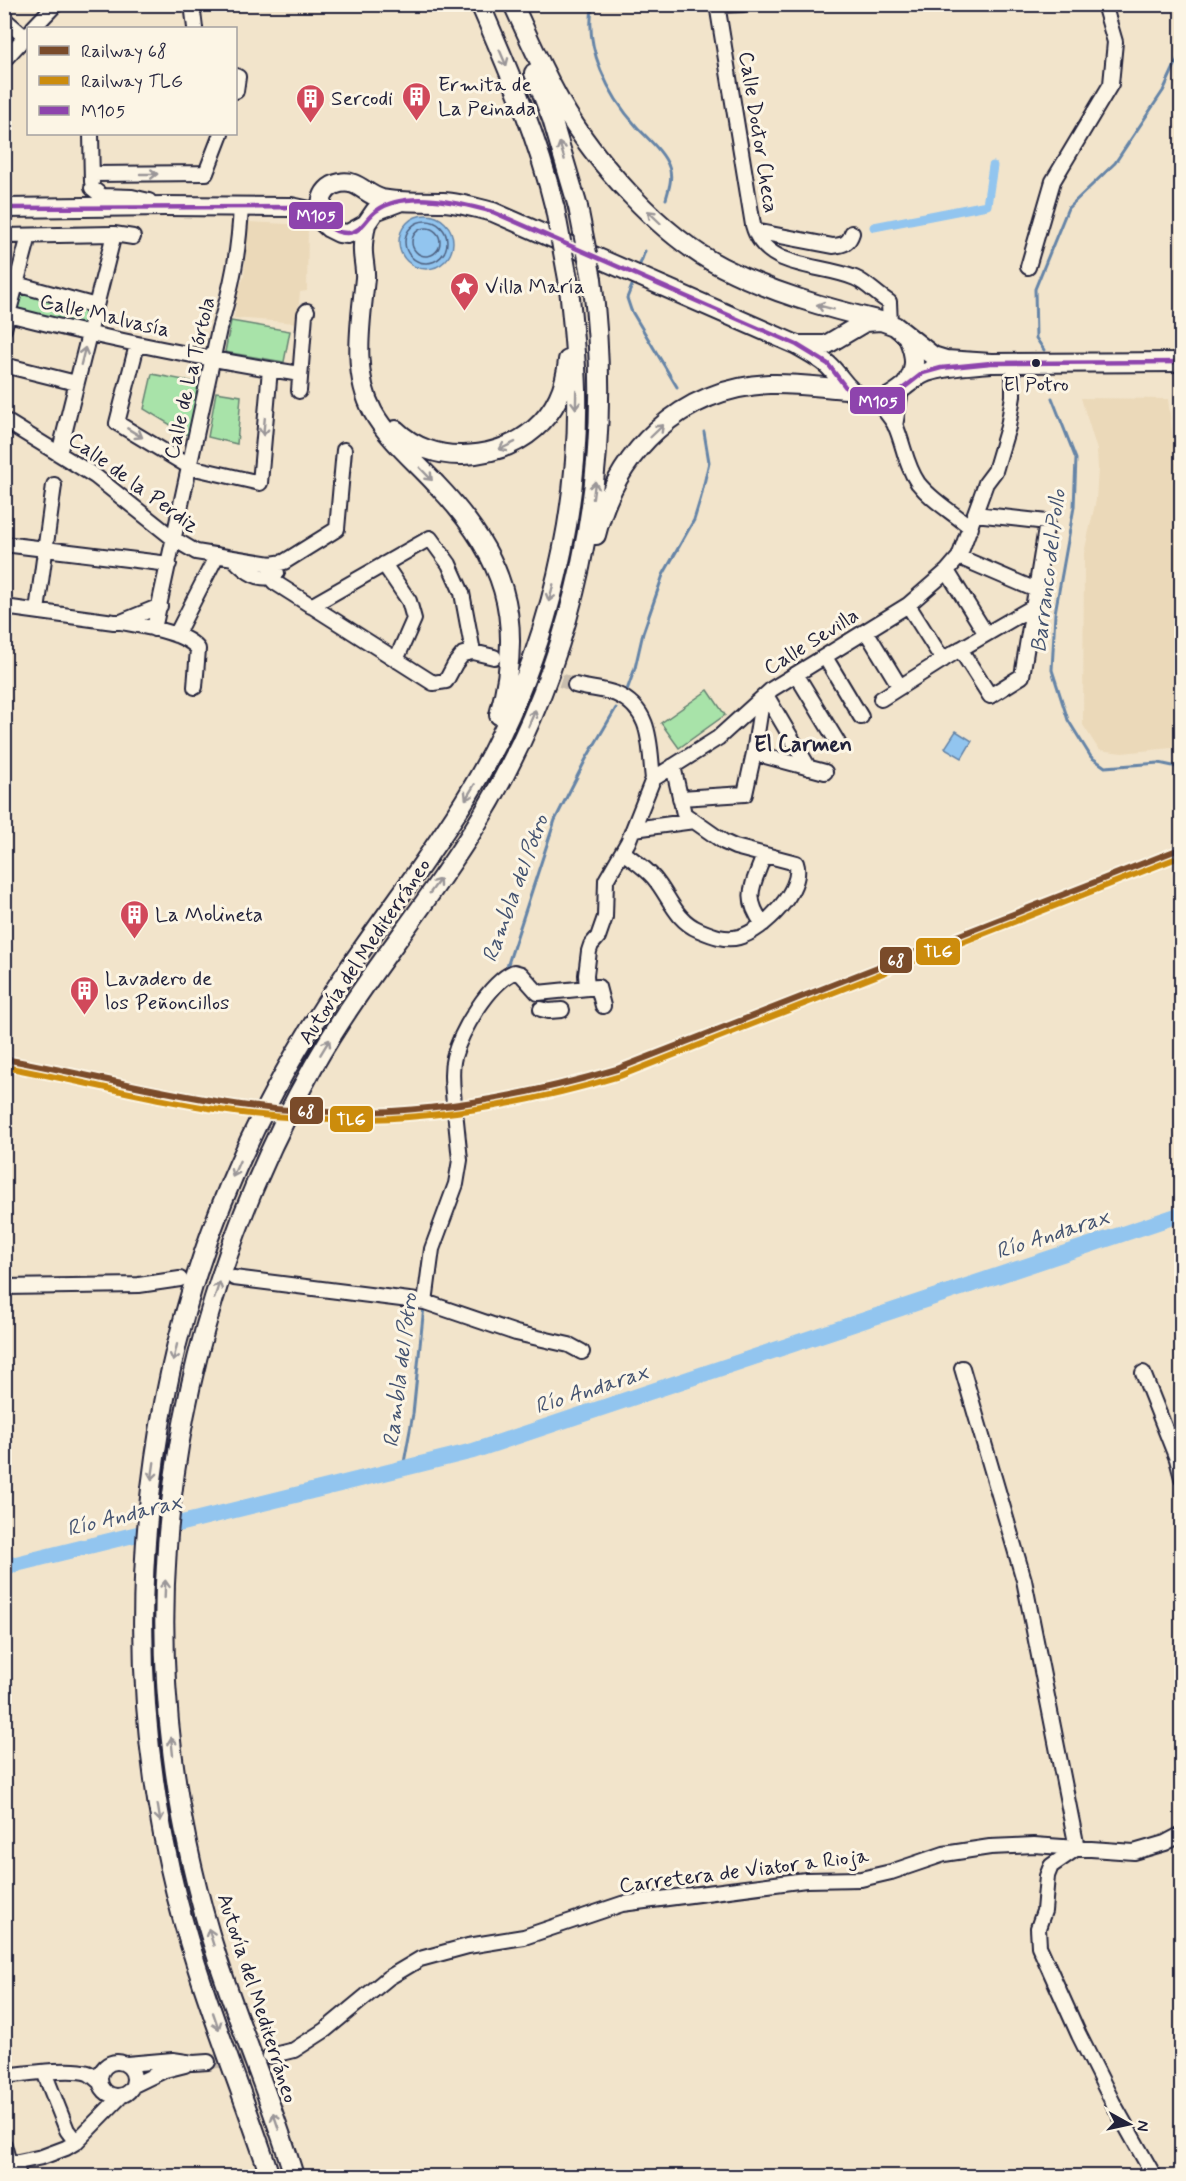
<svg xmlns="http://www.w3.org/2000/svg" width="1186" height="2181" viewBox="0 0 1186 2181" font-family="Mynerve,sans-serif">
	<rect width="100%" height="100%" fill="#f2e4cb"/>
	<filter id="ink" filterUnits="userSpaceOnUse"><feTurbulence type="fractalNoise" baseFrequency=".0167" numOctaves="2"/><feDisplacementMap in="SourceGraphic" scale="12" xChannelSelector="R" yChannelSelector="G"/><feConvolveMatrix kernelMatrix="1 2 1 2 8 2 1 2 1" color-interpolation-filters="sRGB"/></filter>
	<g filter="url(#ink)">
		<path fill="#ebd9b9" d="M248 222 308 225 307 291 300 292 297 323 234 318 238 290 244 277Z
			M1081 398 1168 399 1178 479H1182L1181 747 1122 753 1099 750 1083 725 1084 553 1096 500 1098 468 1097 450Z"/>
		<path fill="#a8e3a9" stroke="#658272" stroke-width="1.5" d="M22 292 91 309 87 328 17 311Z
			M231 321 290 331 284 362 225 352Z
			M152 374 200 383 189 436 144 409Z
			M216 392 241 396 237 444 208 437Z
			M708 690 725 715 679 748 661 723Z"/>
		<path fill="#92c5ef" stroke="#6584a7" stroke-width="1.5" d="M399 242a27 27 0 1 1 54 0a27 27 0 1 1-54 0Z
			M956 731 972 741 962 758 945 748Z"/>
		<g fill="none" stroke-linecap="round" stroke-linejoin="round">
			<path stroke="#4f6383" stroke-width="1.5" d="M405 242a21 21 0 1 1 42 0a21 21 0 1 1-42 0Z
				M412 242a14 14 0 1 1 28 0a14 14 0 1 1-28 0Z"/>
			<path stroke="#6584a7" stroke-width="3" d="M593 4C583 47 609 96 637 127 647 138 664 152 669 167 673 176 669 189 666 199
				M639 267 645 251
				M633 283 627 298 631 310 677 387
				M1044 350 1036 338 1035 289 1068 208 1115 163 1163 91 1182 50
				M1052 398 1076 459 1074 507 1055 613 1052 670 1068 720 1091 757 1105 767 1159 763 1182 768
				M627 690 635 668 643 633 663 575 694 520 701 497 709 462 704 432
				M503 972 507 967 555 820 586 759 616 708
				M403 1468 413 1414 424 1306"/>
			<path stroke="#92c5ef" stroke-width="9" d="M874 227 987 205 993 166"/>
			<path stroke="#92c5ef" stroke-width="16" d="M4 1567 473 1451 1182 1214"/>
			<path stroke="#c8bdae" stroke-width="14" stroke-dasharray="14 7" stroke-linecap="butt" d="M501 660 575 685
				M208 2062 262 2057"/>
			<defs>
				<path id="minor" d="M192 4 195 28
					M717 4 753 225C765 270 819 263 855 278 867 283 877 295 889 302L890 325
					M718 5 744 4
					M4 19 25 37
					M33 28 56 4
					M4 60 28 34
					M236 76 238 77 236 91
					M91 134 92 182
					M92 174 206 173 221 134
					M92 188 102 196 132 197 149 201
					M755 231 833 246C844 245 849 243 852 233
					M4 236 114 234 133 237
					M1028 267 1053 181 1111 84 1115 42 1104 4
					M16 284 96 306
					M8 314C105 339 201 358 300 374
					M4 329 29 236
					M137 345 117 423 190 467 260 483 270 369
					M4 365 76 383
					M299 391 305 314 307 311
					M877 401C883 409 891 417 896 427 904 446 906 466 918 483 933 502 953 512 971 528
					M4 420 95 476 174 539 196 552 271 564 284 562 337 529 344 450
					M895 426 901 390
					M59 454 114 234
					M4 544 169 564
					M959 557 1036 590
					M234 559C244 570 262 585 277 573
					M384 564 409 601 414 619 396 660
					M947 571 986 634
					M270 577 274 582 433 683 446 681 455 664 463 654 473 652 494 657
					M908 605 943 660
					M311 606 430 538 449 564 462 593 473 652
					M4 607 114 622H121L160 606
					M37 611 54 485
					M121 622C142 626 186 632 198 649L195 687
					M154 629 219 329C232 286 239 252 241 206
					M866 631 900 687
					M176 635 217 555
					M960 649 990 696 1022 676 1047 522 975 514
					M825 657 861 717
					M796 674 838 743
					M575 685C589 689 603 689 616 694 653 710 649 746 653 779
					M766 695 809 768
					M881 699 952 654 1033 607
					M754 753 825 772
					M680 798 745 794 754 753 762 701
					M634 829 694 821
					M623 852C633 860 646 868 654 878 670 897 675 920 699 930 711 935 725 941 739 937 763 931 805 889 796 863L735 847 724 842 684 814 673 766
					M763 924C742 896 754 884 764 855
					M587 988 586 975 589 951 591 945 598 937 605 917 606 880 628 842 653 779 718 738 772 689 908 605 947 571 959 557 986 483 995 471 1008 427 1013 396V376
					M541 1009 549 1011 562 1010
					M454 1104C453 1089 450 1072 454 1057 461 1031 489 983 514 972L521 974 538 993 598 987 603 1006
					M234 1278 425 1302 516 1333 569 1345 582 1352
					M4 1287 139 1285 180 1279
					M425 1302 432 1249 456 1184 460 1160 455 1111
					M962 1368 1024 1580 1077 1848 1051 1866 1047 1876 1044 1911 1038 1928 1039 1946 1079 2035 1113 2103 1154 2176
					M1143 1373 1177 1459 1182 1478
					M270 2056 294 2050 325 2030 388 1978 420 1959 468 1946 524 1937 622 1904 806 1880 861 1879 891 1872 944 1854 990 1847 1034 1845 1134 1852 1165 1843 1182 1834
					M100 2079a17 17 0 1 1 34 0a17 17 0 1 1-34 0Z
					M127 2064 173 2060 193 2063 208 2062
					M44 2072 67 2130 76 2142
					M4 2076C23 2074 72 2067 88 2073 92 2075 96 2079 100 2082
					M134 2085 165 2070 185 2065
					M4 2145 9 2163
					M15 2162 19 2176
					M4 2165 42 2157 66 2148 76 2142 121 2096"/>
				<path id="highway" d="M480 4C509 71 538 138 555 209
					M513 4C528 37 543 71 561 103 595 162 661 236 722 267 773 293 826 308 881 321
					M534 73 552 119 578 207
					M4 208 165 206 291 207 310 211 329 228 339 233 348 234 366 224 375 211 399 202
					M366 224C365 231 363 239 363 246 362 257 366 268 365 278 361 321 351 372 373 412 388 439 415 461 436 484 504 555 526 618 499 715
					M329 228C317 213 317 188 340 183 357 179 366 195 382 199 401 203 423 201 443 202 460 203 477 208 493 212L797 345C807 351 819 357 828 365 840 376 846 391 861 398 890 410 904 380 927 372 947 365 970 365 991 363
					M799 345H826L865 322 881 321 895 326 933 356 946 360 991 363 1182 362
					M905 386C917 370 916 356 908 338
					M396 430C413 447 439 456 463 455 520 453 563 418 568 360
					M596 535C617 451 680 389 769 384 795 383 821 387 847 389
					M270 2176C240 2084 201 1993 177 1898 110 1631 143 1335 274 1092 296 1050 321 1010 347 971 387 912 431 856 468 795 540 677 580 529 577 390 576 353 572 315 568 279
					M294 2176C272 2102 241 2031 217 1957 175 1826 157 1684 167 1547 179 1379 231 1213 313 1067 360 984 422 912 472 832 576 666 617 473 592 279"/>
			</defs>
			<use href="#minor" stroke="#22223b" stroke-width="18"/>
			<use href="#highway" stroke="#22223b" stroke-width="22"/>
			<use href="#minor" stroke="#fcf5e5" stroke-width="14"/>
			<use href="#highway" stroke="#fcf5e5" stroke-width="18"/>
			<defs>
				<path id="highway-bridge" d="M578 207 592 279
					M555 209 568 279"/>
			</defs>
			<use href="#highway-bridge" stroke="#22223b" stroke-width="22" stroke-linecap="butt"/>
			<use href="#highway-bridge" stroke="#fcf5e5" stroke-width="18"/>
			<defs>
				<path id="bus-1" d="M4 208 291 207C297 208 303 208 309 211 323 218 330 234 348 233 362 232 366 218 376 211 406 189 460 203 493 212L797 345 828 364 847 389 862 398 877 401 892 397 923 373 941 368 991 363 1182 362"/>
			</defs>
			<use href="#bus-1" stroke="#fcf5e5" stroke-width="9"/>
			<use href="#bus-1" stroke="#8e44ad" stroke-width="4.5"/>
			<defs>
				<path id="rail-1" d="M4 1059C83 1073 161 1094 241 1105 371 1123 492 1106 617 1069L1182 848"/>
				<path id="rail-2" d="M4 1067C84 1081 162 1103 242 1113 373 1129 494 1114 620 1076L1182 856"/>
			</defs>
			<use href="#rail-1" stroke="#fcf5e5" stroke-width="10"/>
			<use href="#rail-2" stroke="#fcf5e5" stroke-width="10"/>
			<use href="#rail-1" stroke="#7a4b2a" stroke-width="6"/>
			<use href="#rail-2" stroke="#cc8c0c" stroke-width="6"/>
		</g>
		<defs><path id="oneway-shaft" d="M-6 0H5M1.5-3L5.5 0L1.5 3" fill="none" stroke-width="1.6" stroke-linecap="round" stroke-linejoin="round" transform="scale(1.5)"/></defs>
		<g stroke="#9a9698">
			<use href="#oneway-shaft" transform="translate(503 58) rotate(67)"/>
			<use href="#oneway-shaft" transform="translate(562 151) rotate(-107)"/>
			<use href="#oneway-shaft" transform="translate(149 174)"/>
			<use href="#oneway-shaft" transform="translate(654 217) rotate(-136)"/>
			<use href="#oneway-shaft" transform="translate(825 307) rotate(-165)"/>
			<use href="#oneway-shaft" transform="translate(83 356) rotate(-76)"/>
			<use href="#oneway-shaft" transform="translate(576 400) rotate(91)"/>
			<use href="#oneway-shaft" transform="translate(264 427) rotate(95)"/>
			<use href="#oneway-shaft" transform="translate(657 431) rotate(-44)"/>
			<use href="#oneway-shaft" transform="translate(135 433) rotate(31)"/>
			<use href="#oneway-shaft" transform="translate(507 446) rotate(154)"/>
			<use href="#oneway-shaft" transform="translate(426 474) rotate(46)"/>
			<use href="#oneway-shaft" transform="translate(594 490) rotate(-83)"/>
			<use href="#oneway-shaft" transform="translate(551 593) rotate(105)"/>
			<use href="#oneway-shaft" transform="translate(532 718) rotate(-67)"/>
			<use href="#oneway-shaft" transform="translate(470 792) rotate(121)"/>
			<use href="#oneway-shaft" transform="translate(435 886) rotate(-54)"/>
			<use href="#oneway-shaft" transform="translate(325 1047) rotate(-59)"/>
			<use href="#oneway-shaft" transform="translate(236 1169) rotate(114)"/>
			<use href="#oneway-shaft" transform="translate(217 1290) rotate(-72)"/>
			<use href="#oneway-shaft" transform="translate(175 1353) rotate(103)"/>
			<use href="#oneway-shaft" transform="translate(153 1471) rotate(98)"/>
			<use href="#oneway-shaft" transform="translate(165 1589) rotate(-88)"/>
			<use href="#oneway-shaft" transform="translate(172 1746) rotate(-96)"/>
			<use href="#oneway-shaft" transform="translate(159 1813) rotate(81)"/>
			<use href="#oneway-shaft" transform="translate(211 1937) rotate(-107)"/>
			<use href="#oneway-shaft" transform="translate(216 2021) rotate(71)"/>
			<use href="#oneway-shaft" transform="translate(276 2121) rotate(-109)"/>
		</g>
	</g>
	<defs>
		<symbol id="building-pin" viewBox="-11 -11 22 30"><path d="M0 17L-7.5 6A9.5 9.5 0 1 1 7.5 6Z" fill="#d1495b" stroke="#fcf5e5"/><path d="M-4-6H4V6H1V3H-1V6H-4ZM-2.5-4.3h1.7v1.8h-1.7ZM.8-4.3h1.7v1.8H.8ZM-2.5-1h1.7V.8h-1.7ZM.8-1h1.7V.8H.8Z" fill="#fff"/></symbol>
		<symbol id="sight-pin" viewBox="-11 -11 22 30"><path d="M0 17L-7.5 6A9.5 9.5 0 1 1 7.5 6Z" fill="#d1495b" stroke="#fcf5e5"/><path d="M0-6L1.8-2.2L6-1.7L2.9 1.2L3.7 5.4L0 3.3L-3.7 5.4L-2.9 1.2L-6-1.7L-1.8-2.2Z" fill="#fff"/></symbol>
	</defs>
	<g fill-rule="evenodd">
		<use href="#building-pin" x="400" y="80" width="33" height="45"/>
		<use href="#building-pin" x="294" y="82" width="33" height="45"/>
		<use href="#sight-pin" x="448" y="270" width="33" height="45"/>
		<use href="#building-pin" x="118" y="898" width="33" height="45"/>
		<use href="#building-pin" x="68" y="974" width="33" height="45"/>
	</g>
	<circle fill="#22223b" stroke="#fcf5e5" stroke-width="2" cx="1036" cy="363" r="5"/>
	<g text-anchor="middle" stroke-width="6" stroke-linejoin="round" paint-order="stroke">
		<g font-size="20" fill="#22223b" stroke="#fcf5e5">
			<text x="1036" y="391">El Potro</text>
		</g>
		<g font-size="21" fill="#22223b" stroke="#fcf5e5" text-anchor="start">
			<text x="438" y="91">Ermita de<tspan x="438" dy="24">La Peinada</tspan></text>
			<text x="331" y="105">Sercodi</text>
			<text x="485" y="293">Villa María</text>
			<text x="155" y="921">La Molineta</text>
			<text x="105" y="985">Lavadero de<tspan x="105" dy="24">los Peñoncillos</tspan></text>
		</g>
		<g font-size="21" fill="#22223b" stroke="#fcf5e5">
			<text transform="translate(759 132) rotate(81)" y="7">Calle Doctor Checa</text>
			<text transform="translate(105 315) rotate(13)" y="7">Calle Malvasía</text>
			<text transform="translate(189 378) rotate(-77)" y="7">Calle de La Tórtola</text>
			<text transform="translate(134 482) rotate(36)" y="7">Calle de la Perdiz</text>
			<text transform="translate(811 641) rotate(-32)" y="7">Calle Sevilla</text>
			<text transform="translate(364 951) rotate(-56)" y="7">Autovía del Mediterráneo</text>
			<text transform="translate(744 1870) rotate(-7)" y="7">Carretera de Viator a Rioja</text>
			<text transform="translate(258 1998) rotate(72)" y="7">Autovía del Mediterráneo</text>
		</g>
		<g font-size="22" font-style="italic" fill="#445371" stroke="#fcf5e5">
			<text transform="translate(1047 571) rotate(-83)" y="8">Barranco del Pollo</text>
			<text transform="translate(514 888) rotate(-70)" y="8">Rambla del Potro</text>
			<text transform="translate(1052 1233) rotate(-18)" y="8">Río Andarax</text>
			<text transform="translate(399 1370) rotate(-83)" y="8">Rambla del Potro</text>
			<text transform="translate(591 1388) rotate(-18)" y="8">Río Andarax</text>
			<text transform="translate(124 1514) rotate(-14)" y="8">Río Andarax</text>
		</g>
		<g font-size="22" font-weight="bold" fill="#22223b" stroke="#fcf5e5">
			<text x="803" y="751">El Carmen</text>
		</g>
	</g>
	<g stroke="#fcf5e5" stroke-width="2">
		<rect x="288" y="201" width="56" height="29" rx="6" fill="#8e44ad"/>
		<rect x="849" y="386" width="57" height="29" rx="6" fill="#8e44ad"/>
		<rect x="915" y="937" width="46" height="29" rx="6" fill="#cc8c0c"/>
		<rect x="879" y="946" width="34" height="28" rx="6" fill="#7a4b2a"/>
		<rect x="289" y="1096" width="35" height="29" rx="6" fill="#7a4b2a"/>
		<rect x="329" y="1105" width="45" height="28" rx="6" fill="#cc8c0c"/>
	</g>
	<g font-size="16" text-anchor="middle" font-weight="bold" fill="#fff">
		<text x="316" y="221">M105</text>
		<text x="878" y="407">M105</text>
		<text x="938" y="957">TLG</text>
		<text x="896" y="966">68</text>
		<text x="306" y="1117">68</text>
		<text x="351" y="1125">TLG</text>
	</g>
	<rect width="1186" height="2181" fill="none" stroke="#fcf5e5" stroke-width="24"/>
	<rect x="12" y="12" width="1162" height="2157" fill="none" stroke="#22223b" stroke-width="2" filter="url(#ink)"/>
	<rect x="27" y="27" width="210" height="108" fill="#fcf5e5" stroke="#a5a1a1" stroke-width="1.5"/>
	<rect x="39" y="46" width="30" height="9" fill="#7a4b2a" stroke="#a5a1a1" stroke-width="1.5"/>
	<text x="81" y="57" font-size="18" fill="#22223b">Railway 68</text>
	<rect x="39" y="76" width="30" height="9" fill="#cc8c0c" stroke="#a5a1a1" stroke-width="1.5"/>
	<text x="81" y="87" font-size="18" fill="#22223b">Railway TLG</text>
	<rect x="39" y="106" width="30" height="9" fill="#8e44ad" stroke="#a5a1a1" stroke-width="1.5"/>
	<text x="81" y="117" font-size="18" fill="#22223b">M105</text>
	<g transform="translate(1129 2124) rotate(98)" stroke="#fcf5e5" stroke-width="4.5" paint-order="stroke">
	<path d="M0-4.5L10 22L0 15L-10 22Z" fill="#22223b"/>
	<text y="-9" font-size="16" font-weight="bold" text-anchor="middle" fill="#22223b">N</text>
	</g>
</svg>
